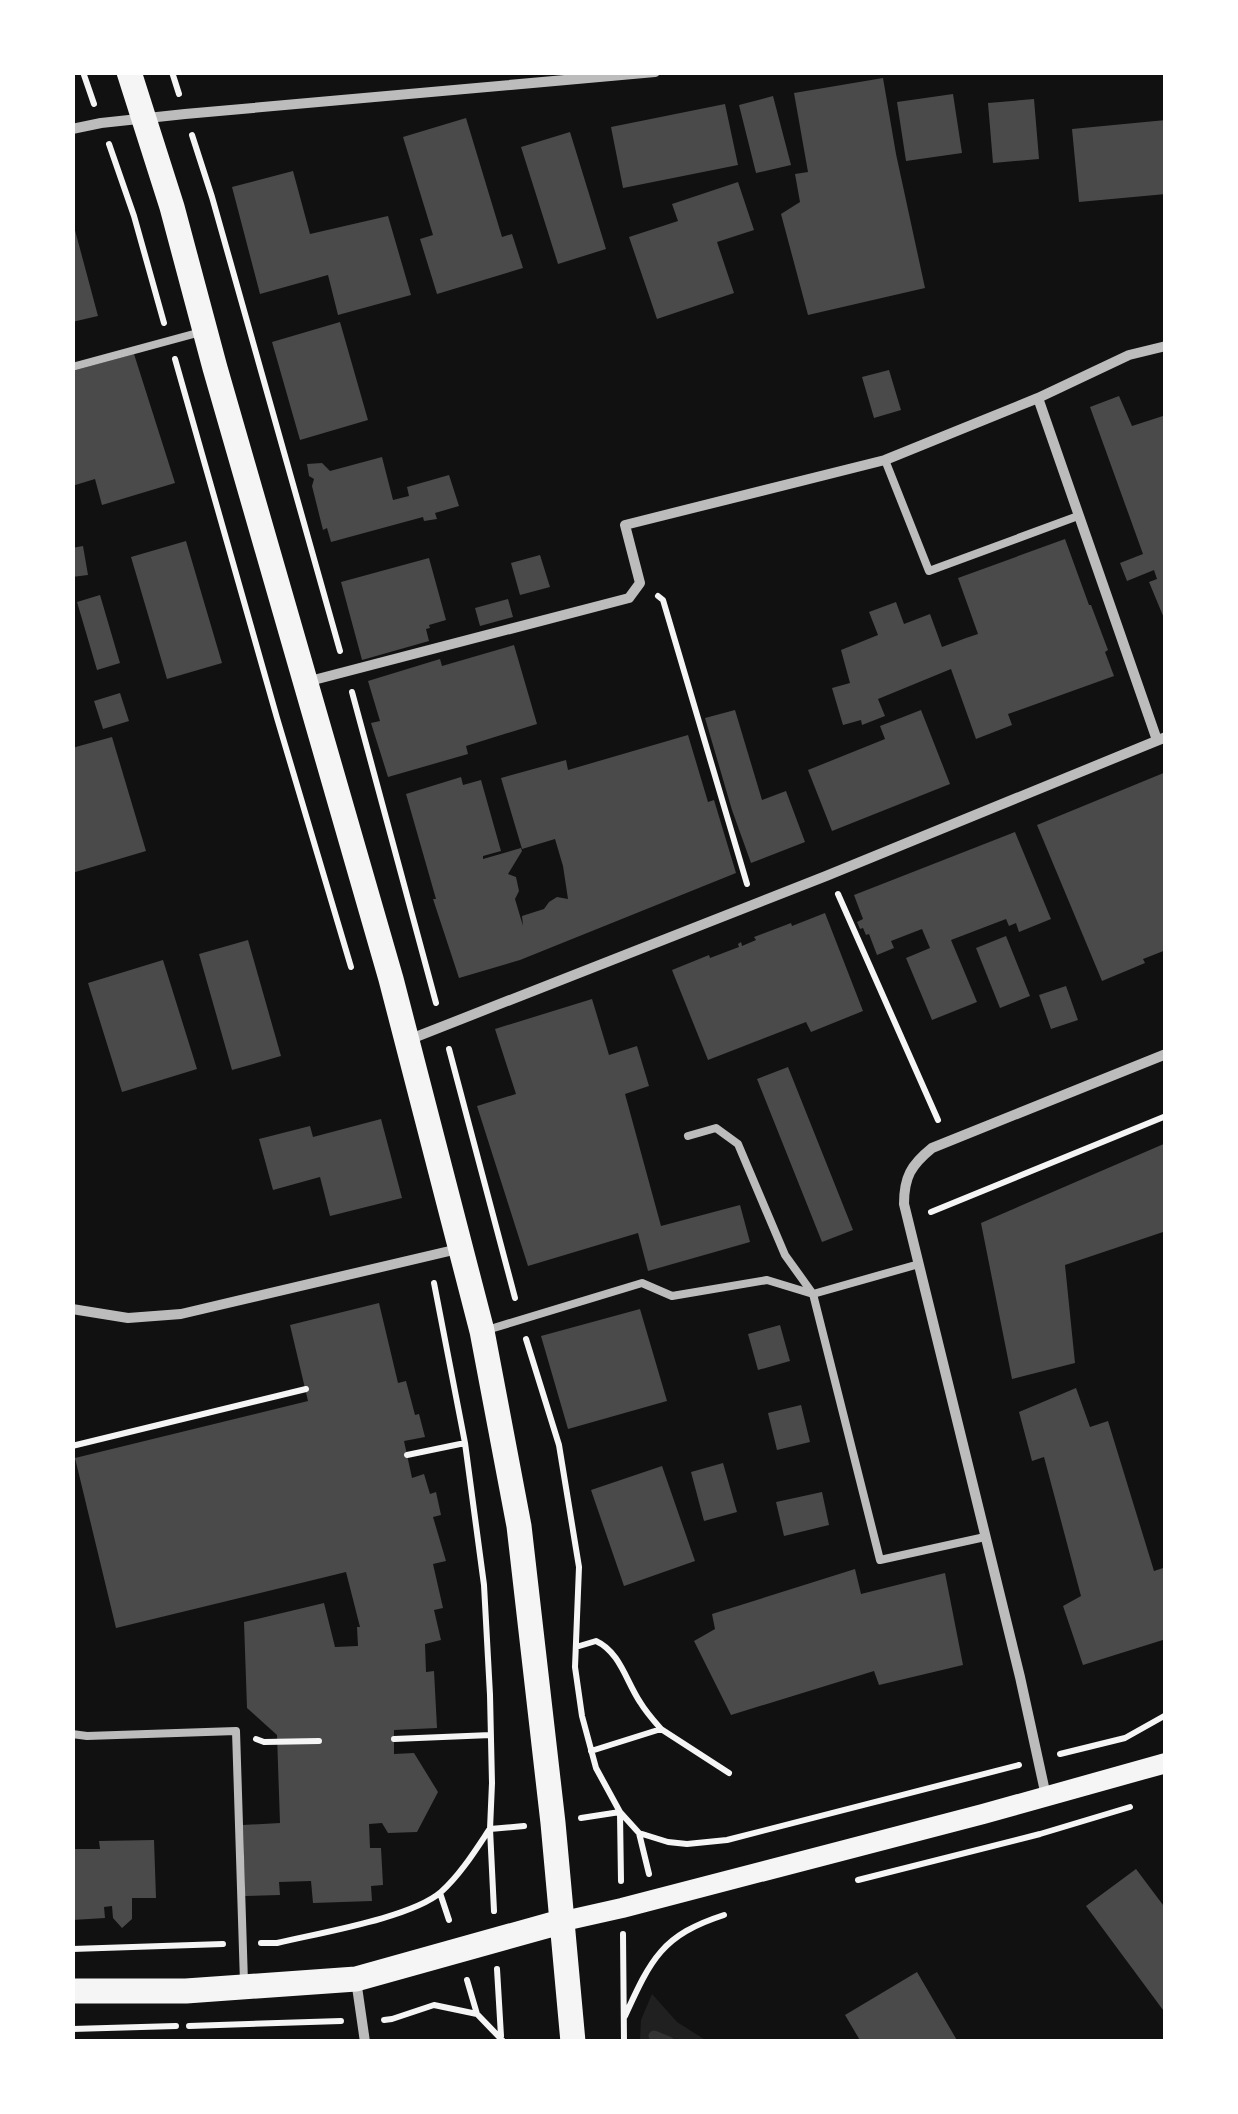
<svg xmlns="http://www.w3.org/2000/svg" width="1238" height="2114" viewBox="0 0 1238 2114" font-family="Overpass,sans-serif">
	<rect width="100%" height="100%" fill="#111"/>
	<path fill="#202020" d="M652 1994 677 2022 707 2041H640L641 2020Z"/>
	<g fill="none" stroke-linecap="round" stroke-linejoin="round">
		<path stroke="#333" stroke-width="11" d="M654 2036 669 2042"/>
	</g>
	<path fill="#4a4a4a" d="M883 78 896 154 925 288 808 315 781 214 800 202 795 174 808 172 794 93Z
		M953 94 962 153 906 161 897 102Z
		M773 96 791 165 756 173 739 105Z
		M1034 99 1039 159 993 163 988 103Z
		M725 104 738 165 623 188 611 127Z
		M466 118 502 237 512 234 523 268 437 294 420 239 433 235 403 137Z
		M1166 120V194L1079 202 1072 129Z
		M570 132 606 249 558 264 521 147Z
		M293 171 310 234 388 216 411 295 338 315 328 275 260 294 232 187Z
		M738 182 754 230 717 242 734 293 657 319 629 237 678 221 672 204Z
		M72 219 98 316 72 322Z
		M340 322 368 420 300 440 272 342Z
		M134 354 175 483 102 505 95 479 72 486V371Z
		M889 370 901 410 874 418 862 377Z
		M1119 396 1132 426 1166 415V623L1149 582 1157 579 1154 570 1127 581 1120 563 1143 554 1090 407Z
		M382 457 393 500 409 496 407 487 449 475 459 506 435 513 437 519 424 521 423 517 331 542 327 528 323 530 312 486 314 479 309 476 307 464 322 463 330 471Z
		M1065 539 1089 605H1091L1108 650 1105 652 1114 676 1008 714 1012 725 976 739 951 669 878 699 885 716 862 725 861 720 843 725 832 688 850 683 841 650 878 635 869 612 896 602 904 624 930 614 942 647 966 638 978 634 958 578Z
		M186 541 222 663 167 679 131 557Z
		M83 546 88 575 72 577V548Z
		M540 555 550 587 520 595 511 563Z
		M429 558 446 620 429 625 430 628 426 629 429 641 362 660 341 582Z
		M100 595 120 663 97 670 77 602Z
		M508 599 513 617 480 626 475 608Z
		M514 645 537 724 466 746 468 754 388 777 371 723 380 721 368 681 440 659 442 666Z
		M120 693 129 721 103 729 94 701Z
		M735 710 762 800 786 791 805 842 751 863 732 810 705 718Z
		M921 710 950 784 832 831 808 770 885 739 880 726Z
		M688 735 708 802 714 800 736 873 520 960 459 978 433 899H436L406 794 461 777 463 785 481 780 501 851 483 856V859L521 848 522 851 508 874 516 877 519 891 515 899 523 926 522 916 544 909 549 902 557 897 568 899 563 866 555 839 522 849 501 778 566 760 568 770Z
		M112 737 146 851 72 873V748Z
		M1166 772V950L1143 959 1145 963 1102 981 1037 825Z
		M1015 832 1051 919 1019 932 1016 923 1009 926 1006 919 951 940 977 1002 932 1020 906 958 930 948 922 929 891 941 894 948 877 955 869 934 866 935 863 928 860 929 857 922 863 919 854 895Z
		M825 913 863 1011 811 1032 806 1022 708 1060 672 970 709 955 710 958 739 947 738 944 741 942 742 946 756 940 754 937 791 923 792 926Z
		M1006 936 1030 996 1000 1008 976 948Z
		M248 940 281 1056 232 1070 199 954Z
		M163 960 197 1069 122 1092 88 983Z
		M1066 986 1078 1020 1051 1029 1039 995Z
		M592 999 609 1055 637 1046 649 1086 625 1094 661 1226 740 1205 750 1242 648 1271 638 1233 528 1266 477 1106 516 1094 495 1029Z
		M788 1067 853 1230 822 1242 757 1079Z
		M381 1119 402 1198 330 1216 320 1177 273 1190 259 1139 310 1126 313 1137Z
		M1166 1143V1231L1065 1265 1075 1363 1012 1379 981 1223Z
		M379 1303 398 1383 406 1381 415 1415 419 1414 425 1437 404 1441 412 1478 424 1474 430 1494 436 1492 441 1515 433 1517 446 1561 433 1564 443 1608 434 1610 441 1640 425 1644 426 1672 434 1671 437 1728 394 1730V1754L414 1753 438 1792 417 1832 388 1833 382 1823 369 1824 370 1848H381L383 1885 371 1886 372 1901 313 1903 311 1881 279 1882 280 1895 245 1896 243 1825 280 1823 277 1735 247 1708 244 1622 324 1603 335 1647 358 1646 357 1627H360L346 1572 116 1628 75 1458 308 1401 290 1325Z
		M640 1309 667 1401 568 1429 541 1336Z
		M780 1325 790 1361 758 1370 748 1334Z
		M1076 1388 1090 1427 1108 1421 1154 1571 1166 1567V1639L1083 1665 1063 1606 1081 1596 1044 1457 1032 1461 1019 1412Z
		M801 1405 810 1442 777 1450 768 1413Z
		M723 1463 737 1512 704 1521 691 1472Z
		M662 1466 695 1561 624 1586 591 1490Z
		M822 1492 829 1525 784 1536 776 1502Z
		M855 1569 861 1594 945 1573 963 1665 879 1685 874 1671 731 1715 694 1641 715 1629 712 1614Z
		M154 1840 156 1898H132V1919L122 1928 113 1918 112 1906 104 1907 105 1918 72 1920V1849H100L99 1841Z
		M1136 1869 1166 1909V2014L1086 1906Z
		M917 1972 958 2042H861L845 2015Z"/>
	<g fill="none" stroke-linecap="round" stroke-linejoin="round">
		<path stroke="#f5f5f5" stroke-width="6" d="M83 72 94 104
			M172 72 179 94
			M192 135 212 197 340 651
			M109 144 134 216 164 323
			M175 359 277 718 351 967
			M658 596 663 600 747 884
			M352 692 436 1003
			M838 894 938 1120
			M449 1049 515 1298
			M931 1212 1166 1116
			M434 1283 465 1443 484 1585 490 1695 492 1783 490 1829 494 1911
			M526 1339 559 1445 579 1567 575 1667 582 1716 596 1768 620 1812 639 1833 668 1842 687 1844 727 1840 1019 1765
			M72 1446 306 1389
			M407 1455 465 1443
			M576 1647 596 1641C620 1652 626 1681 640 1702 646 1712 654 1721 661 1729L591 1751
			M661 1729 729 1773
			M256 1739 264 1742 319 1741
			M394 1739 491 1735
			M1060 1754 1125 1738 1166 1715
			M620 1814 621 1881
			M581 1818 620 1812
			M490 1829 524 1826
			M639 1833 649 1874
			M858 1880 1040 1834 1130 1807
			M440 1893 449 1920
			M623 1934 624 2042
			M261 1943H277C318 1933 411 1918 441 1892 460 1875 475 1851 489 1830
			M72 1949 223 1944
			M497 1969 501 2036
			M467 1980 477 2014
			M625 2016C651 1959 662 1935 724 1915
			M384 2020 392 2019 434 2005 477 2014 504 2042
			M189 2026 341 2021
			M72 2029 176 2026"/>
		<path stroke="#bcbcbc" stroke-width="8" d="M72 367 201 332
			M885 460 929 571 1078 516
			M688 1136 716 1128 738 1144 785 1255 813 1294
			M919 1264 813 1294 880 1560 985 1537
			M487 1330 642 1283 672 1296 767 1280 813 1294
			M72 1734 87 1736 236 1731 244 1982"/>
		<path stroke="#bcbcbc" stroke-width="10" d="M72 129 101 123 185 114 655 72
			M1038 398 1157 740
			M306 682 629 598 640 583 625 525 885 460 1038 398 1129 355 1166 346
			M408 1040 826 876 1166 737
			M72 1309 128 1318 181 1314 458 1249
			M1046 1796 1020 1677 904 1204C904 1177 911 1165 932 1148L1166 1054
			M356 1980 365 2042"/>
		<path stroke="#f5f5f5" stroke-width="20" d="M564 1921 622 1908 983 1814 1166 1763"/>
		<path stroke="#f5f5f5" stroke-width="25" d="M129 72 172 207 215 368 391 979 482 1331 519 1526 553 1823 573 2042
			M72 1991H186L356 1979 564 1921"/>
	</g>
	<rect width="1238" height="2114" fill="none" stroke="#ffffff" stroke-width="150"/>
</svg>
